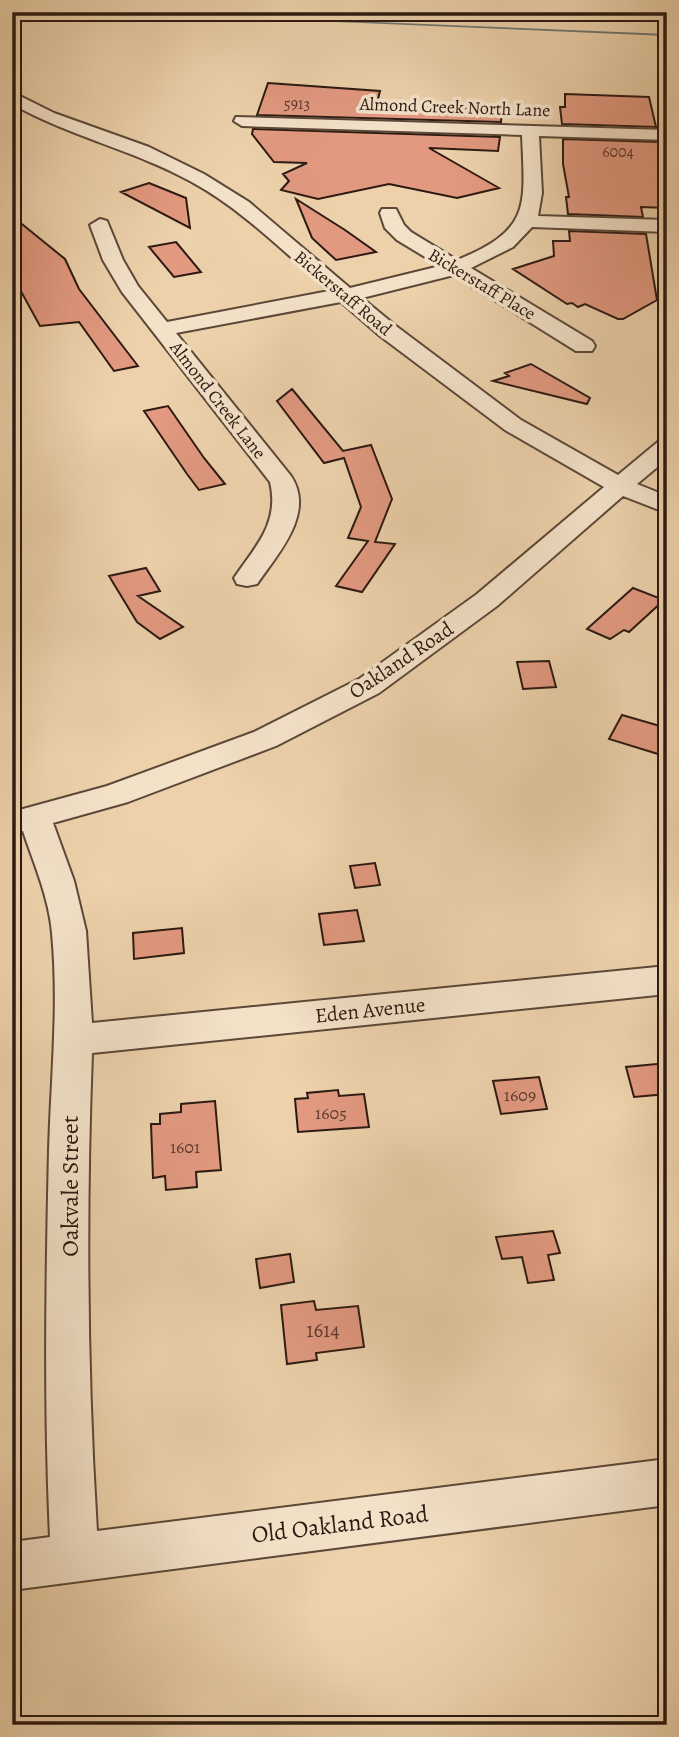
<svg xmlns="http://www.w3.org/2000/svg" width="679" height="1737" viewBox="0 0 679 1737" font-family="Alegreya,serif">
	<rect width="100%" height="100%" fill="#ecd1ab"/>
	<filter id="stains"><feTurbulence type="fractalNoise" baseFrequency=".00286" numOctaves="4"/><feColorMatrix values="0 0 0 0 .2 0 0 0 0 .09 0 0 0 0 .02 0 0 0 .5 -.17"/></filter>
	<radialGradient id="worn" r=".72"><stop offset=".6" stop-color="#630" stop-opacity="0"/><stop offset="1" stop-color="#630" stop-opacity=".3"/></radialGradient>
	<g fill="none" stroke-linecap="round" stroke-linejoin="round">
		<path fill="#6e7772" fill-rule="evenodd" d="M99 12H135L667 34V36Z"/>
	</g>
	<path fill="#e29980" stroke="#2c1a12" stroke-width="2" d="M268 83 380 91 377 103 502 110 501 122 257 115Z
		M565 94 649 97 656 127 562 124 560 107H565Z
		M253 129 500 137 498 151 429 148 499 188 457 198 389 184 318 199 281 190 289 181 283 174 307 163 274 162 252 134Z
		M563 139 660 142 662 150H667V208L641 207 643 217 568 214 566 197H569L563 164Z
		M149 183 186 198 190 228 121 192Z
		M296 199 345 230 376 252 336 260 312 238Z
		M12 216 65 259 79 289 138 366 114 371 79 322 40 326 12 275Z
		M569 231 646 234 657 300 623 319H618L585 304 578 307 572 303 567 304 513 269 554 256 553 241H570Z
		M176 242 201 272 174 277 149 247Z
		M531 364 590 398 587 404 493 381 509 376 505 373Z
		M292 389 343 451 371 445 392 499 375 542 395 544 362 592 336 586 368 541 348 538 361 507 344 458 324 463 277 401Z
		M168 406 204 458 225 484 199 490 187 474 144 411Z
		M146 568 160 591 138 596 183 627 160 639 137 622 109 576Z
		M633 588 664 600 629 632 624 630 610 639 587 629Z
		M549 661 556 687 523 689 517 662Z
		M622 715 667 728V738L658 754 609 739Z
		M375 863 380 885 355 888 350 866Z
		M357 910 364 941 324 945 319 914Z
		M182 928 184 953 134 959 133 933Z
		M667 1063V1094L634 1097 626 1067Z
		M539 1077 547 1109 501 1114 493 1081Z
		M338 1090 339 1096 364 1094 369 1127 298 1132 295 1099 308 1098 307 1093Z
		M215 1101 221 1170 196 1172 197 1187 166 1190 165 1176 153 1178 151 1124H160V1114L181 1112V1104Z
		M553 1231 560 1253 548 1255 554 1280 528 1283 522 1257 502 1259 496 1237Z
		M290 1254 294 1282 260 1288 256 1259Z
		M314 1301 316 1310 358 1306 364 1347 316 1353 317 1360 287 1364 281 1305Z"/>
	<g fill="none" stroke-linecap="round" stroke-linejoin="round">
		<defs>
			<path id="minor" d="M12 92 54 113 149 147 204 174 249 202 350 288 440 266 397 240 385 228 380 213 382 209H396L404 225 411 232 457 260C531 230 525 207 522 135L242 126 234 121 236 117 667 130V140L539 136 542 193 538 216 667 220V232L532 227 513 247 471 268 592 341 595 346 592 351H576L454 275 362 298 396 326 521 420 618 475 659 441 667 439V459L637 484 667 496V513L623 496 497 606 379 693 276 746 128 802 53 823 74 881 86 931 92 1023 667 966V994L92 1053C86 1212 87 1372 97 1531L667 1459V1505L12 1590V1542L50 1537C44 1408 46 1279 49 1150 51 1078 59 1006 52 933 49 898 34 864 23 831L12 834V812L107 786 254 732 359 679 477 594 604 487 505 430 380 336 341 302 176 333 291 476C316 513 277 555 257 584L247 586 237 584 234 578C255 547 280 523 270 482L122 292 103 260 90 225 100 219 107 221 123 260 138 286 167 322 329 291C285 253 242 209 190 181 133 150 69 136 12 104Z"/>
		</defs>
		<use href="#minor" stroke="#5c4838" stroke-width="4"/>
		<use href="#minor" fill="#f3e1c8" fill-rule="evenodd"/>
	</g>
	<g text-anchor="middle" stroke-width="7" stroke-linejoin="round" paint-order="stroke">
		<g font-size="16" fill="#5a3a2e">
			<text x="297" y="109">5913</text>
			<text x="618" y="157">6004</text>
		</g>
		<g font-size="18" fill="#2c1a12" stroke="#f3e1c8">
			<text transform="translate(455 107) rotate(2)" y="6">Almond Creek North Lane</text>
			<text transform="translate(482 284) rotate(31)" y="6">Bickerstaff Place</text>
			<text transform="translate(343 293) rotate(40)" y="6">Bickerstaff Road</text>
			<text transform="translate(218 400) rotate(52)" y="6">Almond Creek Lane</text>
		</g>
		<g font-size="18" fill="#5a3a2e">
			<text x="520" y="1101">1609</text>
			<text x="331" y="1119">1605</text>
			<text x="185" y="1153">1601</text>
		</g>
		<g font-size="21" fill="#2c1a12" stroke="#f3e1c8">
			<text transform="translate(401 660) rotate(-34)" y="7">Oakland Road</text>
			<text transform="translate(370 1010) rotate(-6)" y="7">Eden Avenue</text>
		</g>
		<g font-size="21" fill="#5a3a2e">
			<text x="323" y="1337">1614</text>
		</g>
		<g font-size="24" fill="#2c1a12" stroke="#f3e1c8">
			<text transform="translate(70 1186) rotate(-90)" y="8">Oakvale Street</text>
			<text transform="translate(340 1524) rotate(-7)" y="8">Old Oakland Road</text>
		</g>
	</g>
	<rect width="679" height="1737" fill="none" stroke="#ecd1ab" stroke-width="42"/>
	<rect x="14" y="14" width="651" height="1709" fill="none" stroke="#2c1a12" stroke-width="3.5"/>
	<rect x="21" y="21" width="637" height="1695" fill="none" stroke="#2c1a12" stroke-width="2"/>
	<rect width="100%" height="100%" filter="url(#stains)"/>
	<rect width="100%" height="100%" fill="url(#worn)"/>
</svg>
